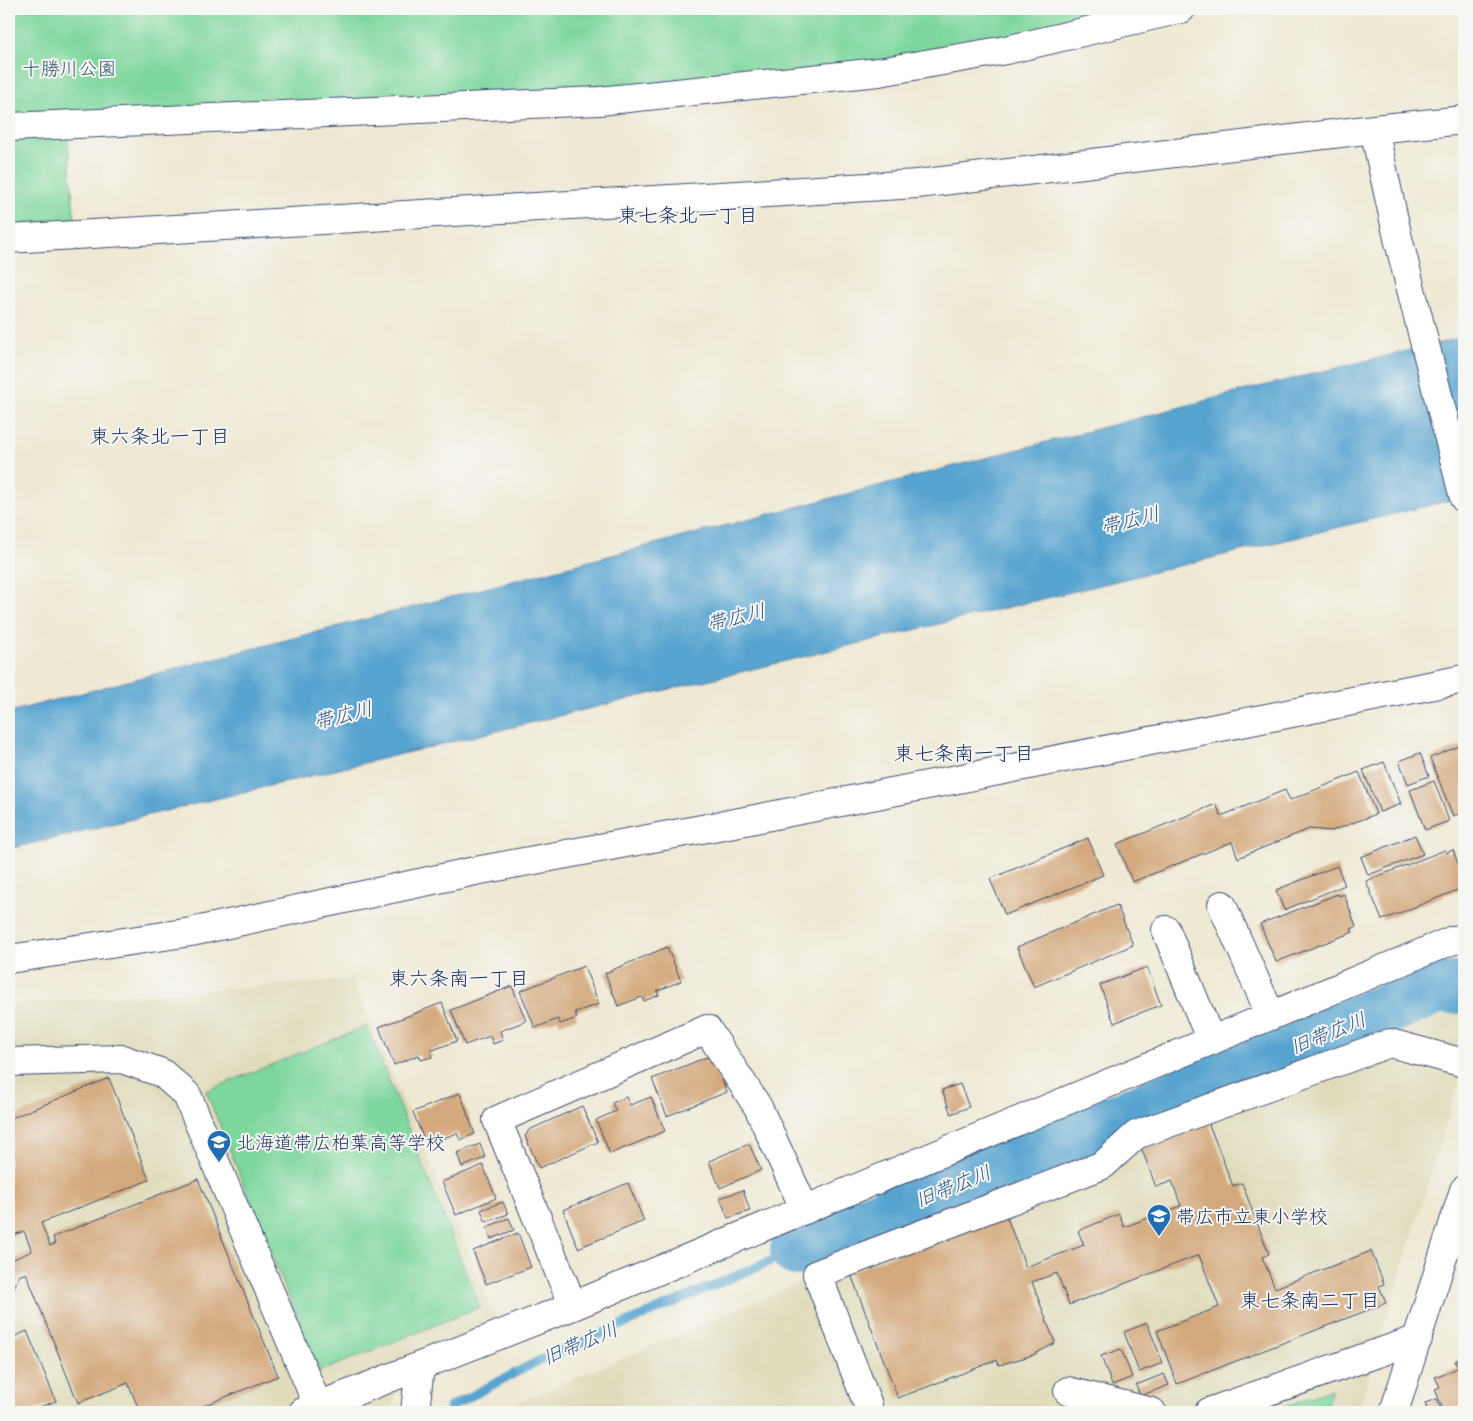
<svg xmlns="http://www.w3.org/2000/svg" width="1473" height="1421" viewBox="0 0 1473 1421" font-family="Sriracha,'Klee One',sans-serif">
	<rect width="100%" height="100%" fill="#f6f6f2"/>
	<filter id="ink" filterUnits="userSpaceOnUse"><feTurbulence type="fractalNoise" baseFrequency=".02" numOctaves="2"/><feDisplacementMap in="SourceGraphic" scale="10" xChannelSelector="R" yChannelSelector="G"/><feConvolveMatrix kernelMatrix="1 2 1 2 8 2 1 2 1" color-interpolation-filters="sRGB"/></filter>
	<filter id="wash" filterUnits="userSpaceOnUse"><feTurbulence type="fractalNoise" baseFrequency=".0096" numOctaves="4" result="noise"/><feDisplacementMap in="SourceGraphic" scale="20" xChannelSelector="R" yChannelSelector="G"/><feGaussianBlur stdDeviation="1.12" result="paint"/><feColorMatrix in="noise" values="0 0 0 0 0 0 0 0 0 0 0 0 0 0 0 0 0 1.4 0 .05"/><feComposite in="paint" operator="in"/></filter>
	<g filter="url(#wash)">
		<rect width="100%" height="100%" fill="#efe9d4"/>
		<path fill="#e0dcbb" d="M352 979 497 1321 400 1360 392 1412H9V1005Z
			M1446 1006 1464 1011V1066L1358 1412H506V1408Z"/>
		<path fill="#7ed79d" stroke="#4c837e" d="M9 9H1181L879 72 67 127 75 223 9 225Z
			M367 1026 480 1307 319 1372 206 1091Z
			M1332 1389 1325 1412H1271Z"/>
		<path fill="#58a4d0" stroke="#3a6a97" d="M1464 337V497L9 849V712L1250 389Z"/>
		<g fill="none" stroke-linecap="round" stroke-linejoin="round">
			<path stroke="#58a4d0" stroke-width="9" d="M450 1407 538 1361 796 1250"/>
			<path stroke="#58a4d0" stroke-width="52" d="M796 1250 1438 988H1464"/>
		</g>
		<g id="blocks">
			<path fill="#d3a87c" d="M1464 744V812L1453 816 1430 758Z
				M1420 753 1429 776 1408 784 1399 761Z
				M1384 762 1401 804 1380 812 1363 770Z
				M1359 772 1376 814 1332 831 1309 829 1238 858 1232 842 1132 882 1117 844 1216 804 1221 816 1285 790 1290 800Z
				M1434 781 1449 821 1425 830 1410 790Z
				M1415 835 1423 854 1368 875 1361 857Z
				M1088 838 1103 875 1005 915 990 879Z
				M1445 850 1446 853 1453 850 1464 880V883L1458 885 1460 889 1382 920 1366 881Z
				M1337 866 1345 885 1284 910 1276 890Z
				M1338 894 1339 896 1344 894 1356 927 1351 929 1353 932 1276 962 1260 924Z
				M1117 905 1133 945 1034 987 1017 947Z
				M667 947 681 981 657 991 659 995 644 1001 642 997 618 1006 605 973Z
				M584 966 599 1004 575 1012 577 1018 560 1024 558 1019 535 1028 520 991Z
				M1147 967 1161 1005 1114 1023 1100 985Z
				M512 986 526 1021 500 1031 503 1040 493 1044 490 1036 465 1045 451 1010Z
				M442 1003 457 1041 430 1051 432 1057 421 1060 419 1055 394 1065 379 1027Z
				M707 1057 714 1060 727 1092 667 1116 652 1079Z
				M109 1078 149 1180 41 1223 50 1246 55 1244 53 1237 198 1179 278 1376 188 1412H140L128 1383 78 1403 26 1273 19 1276 9 1299V1261L32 1251 24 1231 9 1237V1119Z
				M960 1084 969 1107 951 1114 942 1090Z
				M460 1093 475 1134 460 1140 457 1133 439 1140 437 1135 424 1140 413 1112Z
				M626 1097 630 1105 651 1097 665 1131 610 1154 596 1120 616 1111 612 1103Z
				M582 1106 598 1142 539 1168 525 1136 529 1130Z
				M1208 1122 1233 1186 1242 1183 1269 1254 1262 1257 1275 1288 1371 1251 1384 1284 1379 1286 1386 1303 1177 1384 1157 1331 1219 1307 1199 1255 1069 1305 1057 1273 1032 1282 1055 1343 1033 1355 999 1365 997 1360 898 1398 850 1272 1005 1213 1026 1267 1084 1245 1078 1231 1119 1214 1124 1227 1181 1206 1172 1181 1156 1187 1141 1147Z
				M480 1144 485 1158 462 1167 457 1153Z
				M749 1144 761 1170 720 1188 709 1161Z
				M483 1165 496 1198 456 1215 442 1182Z
				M628 1183 644 1221 578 1248 563 1210Z
				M743 1190 750 1211 728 1218 720 1198Z
				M503 1202 508 1214 486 1222 481 1210Z
				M509 1218 514 1230 491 1239 487 1227Z
				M518 1233 531 1267 486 1284 473 1251Z
				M1147 1323 1163 1363 1139 1372 1124 1332Z
				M27 1331 56 1401 27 1412H9V1339Z
				M1121 1349 1132 1377 1112 1385 1101 1356Z
				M1464 1358V1406L1444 1412 1435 1389 1440 1387 1435 1377 1458 1368 1455 1361Z
				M1164 1374 1169 1385 1140 1396 1136 1385Z
				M1437 1399 1442 1412H1428L1425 1403Z"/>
		</g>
	</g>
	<g filter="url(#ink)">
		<use href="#blocks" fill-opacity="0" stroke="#3b4b70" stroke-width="1"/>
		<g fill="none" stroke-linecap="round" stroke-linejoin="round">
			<defs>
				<path id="minor" d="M9 127 599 101 879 72 1006 50 1181 9
					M1374 129 1398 238 1464 498
					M9 239 917 184 1374 129 1464 120
					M1222 905 1271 1016
					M1166 930 1211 1041
					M9 959 191 932 475 871 745 821 1464 679
					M9 1062 122 1059 162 1073 187 1095 318 1406
					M573 1306 497 1120 707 1029 758 1107 805 1210
					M1068 1391 1152 1412
					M868 1405 817 1274 1103 1165 1136 1135 1390 1043 1464 1063
					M303 1412 573 1306 1453 940 1464 939
					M415 1412 420 1366
					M1209 1412 1418 1339
					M1394 1412 1464 1190"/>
			</defs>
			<use href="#minor" stroke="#3b4b70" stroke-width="30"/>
			<use href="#minor" stroke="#fff" stroke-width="28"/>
		</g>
	</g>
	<defs>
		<symbol id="school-pin" viewBox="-11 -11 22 30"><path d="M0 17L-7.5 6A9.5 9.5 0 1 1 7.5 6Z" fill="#1f6fb2" stroke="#f6f6f2"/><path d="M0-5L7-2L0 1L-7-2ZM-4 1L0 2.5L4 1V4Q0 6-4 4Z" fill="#fff"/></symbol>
	</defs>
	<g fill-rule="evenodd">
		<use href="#school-pin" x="205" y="1128" width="28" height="38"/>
		<use href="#school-pin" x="1145" y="1202" width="28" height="38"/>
	</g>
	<g text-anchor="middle" stroke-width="4" stroke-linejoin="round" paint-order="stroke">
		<g font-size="19" fill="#34596e" stroke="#f6f6f2">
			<text x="69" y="75">十勝川公園</text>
		</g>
		<g font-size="19" fill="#1b2f5e" stroke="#f6f6f2" text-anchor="start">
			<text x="236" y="1149">北海道帯広柏葉高等学校</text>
			<text x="1176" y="1223">帯広市立東小学校</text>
		</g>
		<g font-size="20" fill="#1b2f5e" stroke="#f6f6f2">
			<text x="688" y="222">東七条北一丁目</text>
			<text x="160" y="443">東六条北一丁目</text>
			<text x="964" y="760">東七条南一丁目</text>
			<text x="459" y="985">東六条南一丁目</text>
			<text x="1310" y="1307">東七条南二丁目</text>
		</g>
		<g font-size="20" font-style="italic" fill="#305886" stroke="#f6f6f2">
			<text transform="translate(1130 520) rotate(-14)" y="7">帯広川</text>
			<text transform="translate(736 617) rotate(-14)" y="7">帯広川</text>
			<text transform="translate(343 715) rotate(-14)" y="7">帯広川</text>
			<text transform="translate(1328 1033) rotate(-22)" y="7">旧帯広川</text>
			<text transform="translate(953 1186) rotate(-22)" y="7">旧帯広川</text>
			<text transform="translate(580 1343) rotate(-23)" y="7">旧帯広川</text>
		</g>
	</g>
	<rect width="1473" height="1421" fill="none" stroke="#f6f6f2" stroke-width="30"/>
</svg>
